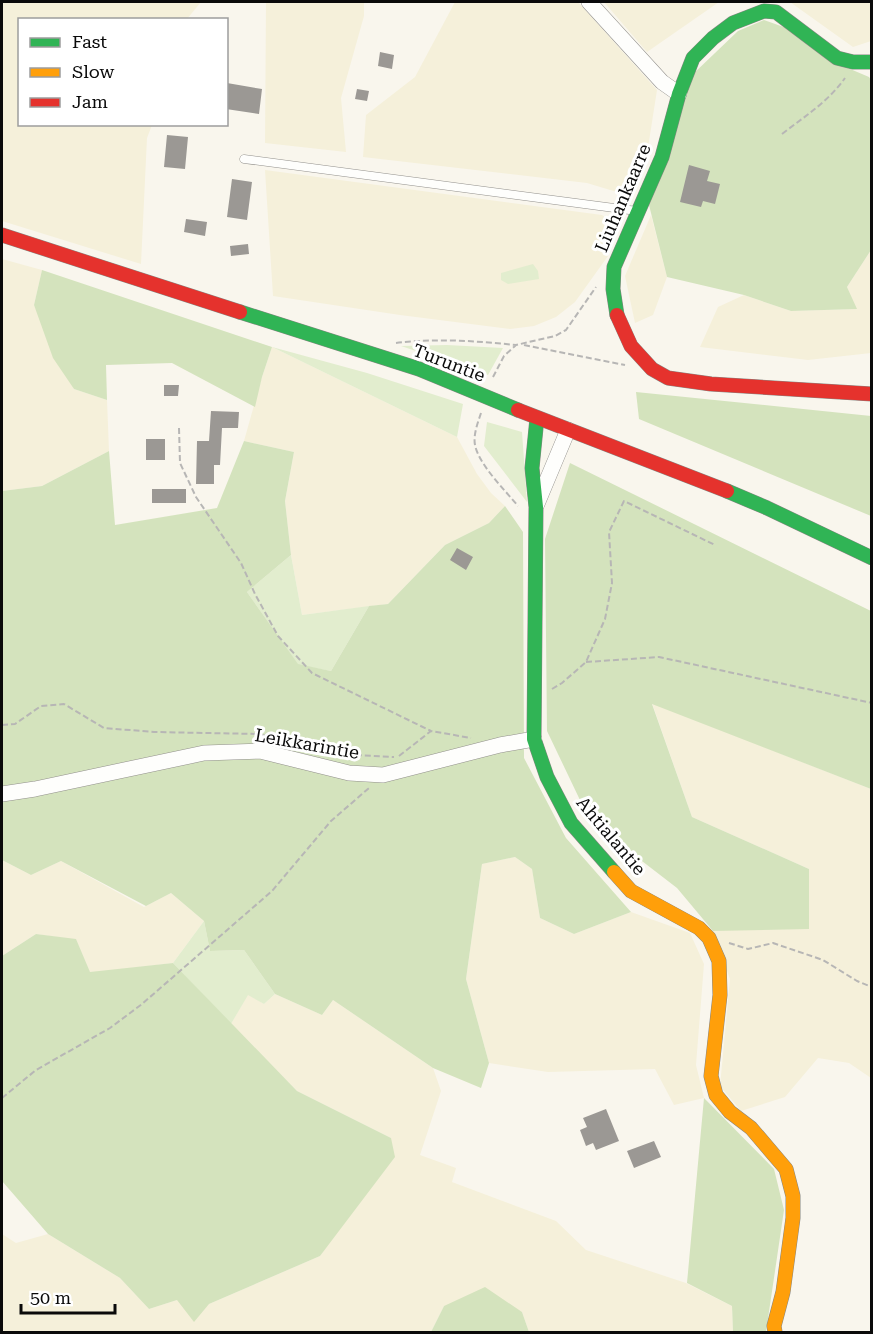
<svg xmlns="http://www.w3.org/2000/svg" width="873" height="1334" viewBox="0 0 873 1334" font-family="'Roboto Serif',serif">
	<rect width="100%" height="100%" fill="#f9f6ed"/>
	<path fill="#f5f0da" d="M2 2H201L187 19 20 20V124L152 125 147 138 141 264 2 221Z
		M266 2H364V16L341 98 346 152 265 143Z
		M455 2H578L657 90 647 154 620 193 587 183 363 157 366 115 415 77Z
		M604 2H719L647 52Z
		M790 2H871V41L853 47Z
		M265 170 602 215 611 222 614 233 608 256 575 302 556 317 534 326 510 329 400 315 273 296Z
		M651 215 667 277 653 315 635 323 625 276Z
		M871 250V353L808 360 700 347 718 307 744 295 791 311 856 309 847 287Z
		M2 259 42 270 34 305 74 389 107 400 109 451 42 486 2 491Z
		M272 347 457 437 477 474 491 493 505 506 489 523 445 545 388 604 302 615 291 555 285 501 294 452 244 441 262 377Z
		M652 703 871 789V1078L849 1063 818 1058 785 1097 741 1111 720 1086 730 979 713 931 809 869 692 817Z
		M515 857 532 869 540 918 574 934 631 912 690 933 704 964 696 1065 704 1098 674 1105 655 1069 548 1072 489 1063 466 979 482 864Z
		M2 860 31 875 61 861 144 907 171 893 204 921 173 963 90 973 76 940 36 934 2 956Z
		M248 994 264 1004 275 994 322 1015 333 1000 433 1068 441 1091 420 1155 456 1168 452 1182 556 1221 586 1250 686 1283 732 1306 733 1332H529L522 1312 444 1306 431 1332H2V1234L16 1243 48 1234 120 1278 149 1309 177 1300 209 1304 320 1256 391 1138 297 1091 231 1024Z"/>
	<path fill="#e2edce" d="M533 264 538 271 539 279 508 284 501 280V273Z
		M447 345 503 348 488 375 401 346Z
		M272 347 367 373 463 404 457 437Z
		M487 422 522 432 527 502 484 446Z
		M291 555 302 615 369 606 331 671 298 665 247 592Z
		M204 921 210 951 244 950 275 994 264 1004 248 995 231 1024 173 963Z"/>
	<path fill="#d4e3bd" d="M764 20 792 30 829 60 869 77 871 80V250L847 287 857 309 791 311 744 295 667 277 649 205 692 75 738 31Z
		M42 270 272 347 262 377 255 407 172 363 106 365 107 400 74 389 53 358 34 305Z
		M636 392 871 416V516L639 419Z
		M244 441 294 452 285 501 291 555 247 592 298 664 331 671 369 606 388 604 445 545 489 523 505 506 523 532 524 758 566 838 631 912 574 934 540 918 532 869 515 857 482 864 466 979 489 1063 481 1088 433 1068 333 1000 322 1015 275 994 244 950 210 951 204 921 171 893 146 906 61 861 31 875 2 860V491L42 486 109 451 115 525 217 508Z
		M570 463 871 611V789L652 704 692 817 809 869V929L713 931 677 888 590 821 547 731 545 539Z
		M36 934 76 939 90 972 173 963 297 1091 391 1138 395 1157 320 1256 209 1304 194 1322 177 1300 149 1309 120 1278 48 1234 2 1181V956Z
		M704 1098 774 1169 784 1210 766 1332H733L732 1306 687 1283Z
		M485 1287 522 1312 529 1332H431L444 1306Z"/>
	<path fill="#9b9894" d="M380 52 394 55 392 69 378 66Z
		M227 83 262 89 259 114 226 109Z
		M357 89 369 91 367 101 355 99Z
		M167 135 188 137 185 169 164 167Z
		M689 165 710 171 707 181 720 184 715 204 703 201 701 207 680 202Z
		M232 179 252 182 247 220 227 217Z
		M186 219 207 222 205 236 184 232Z
		M248 244 249 254 231 256 230 246Z
		M164 385H179L178 396H164Z
		M211 411 239 412 238 428H222L220 465H214V484H196L197 441H209Z
		M146 439H165V460H146Z
		M152 489H186V503H152Z
		M457 548 473 557 466 570 450 560Z
		M606 1109 619 1141 596 1150 593 1143 586 1146 580 1130 587 1127 583 1118Z
		M654 1141 661 1157 634 1168 627 1151Z"/>
	<g fill="none" stroke-linecap="round" stroke-linejoin="round">
		<defs>
			<path id="lane" d="M244 159 637 211"/>
			<path id="street" d="M589 2 662 82 679 94
				M537 504 568 430
				M2 794 35 789 204 753 260 751 349 773 383 775 500 745 534 739"/>
			<path id="fast" d="M240 312 419 369 518 410
				M617 315 613 289 614 267 662 157 679 94 693 58 713 38 733 23 764 11 776 12 837 58 853 62H872
				M537 418 532 468 536 507 534 739 547 777 571 823 614 872
				M727 491 767 508 872 558"/>
			<path id="slow" d="M614 872 631 891 699 928 709 938 719 961 720 995 711 1076 716 1095 730 1112 751 1128 786 1169 793 1196V1218L783 1292 774 1326 775 1332"/>
			<path id="jam" d="M2 235 240 312
				M617 315 631 346 652 369 668 378 711 384 872 394
				M518 410 727 491"/>
		</defs>
		<use href="#lane" stroke="#92908c" stroke-width="9"/>
		<use href="#street" stroke="#92908c" stroke-width="16"/>
		<use href="#fast" stroke="#888783" stroke-width="15"/>
		<use href="#slow" stroke="#888783" stroke-width="15"/>
		<use href="#jam" stroke="#888783" stroke-width="15"/>
		<path stroke="#b7b6b5" stroke-width="2" stroke-dasharray="6 3" stroke-linecap="butt" d="M782 134C805 116 828 102 845 78
			M396 343C435 338 477 341 516 345
			M524 345 625 365
			M493 377 504 356 516 345 555 336 566 330 596 287
			M481 413C478 422 473 435 475 445 479 465 505 490 518 506
			M179 428 180 463 196 497 241 563 255 594 278 636 312 673 431 731
			M586 662 659 657 872 703
			M552 689 562 683 586 662 605 619 612 583 609 532 624 501 715 545
			M2 725 15 724 41 706 64 704 104 728 154 732 259 734 335 754 394 757
			M399 756 431 731 471 738
			M729 943 748 949 773 943 823 960 857 981 872 987
			M2 1098 36 1070 110 1028 142 1004 272 891 331 821 369 788"/>
		<use href="#lane" stroke="#fefefc" stroke-width="8"/>
		<use href="#street" stroke="#fefefc" stroke-width="15"/>
		<use href="#fast" stroke="#30b455" stroke-width="14"/>
		<use href="#slow" stroke="#ff9f0a" stroke-width="14"/>
		<use href="#jam" stroke="#e5322d" stroke-width="14"/>
	</g>
	<g text-anchor="middle" stroke-width="6" stroke-linejoin="round" paint-order="stroke">
		<g font-size="18" fill="#0a0a0a" stroke="#fff">
			<text transform="translate(623 198) rotate(-67)" y="6">Liuhankaarre</text>
			<text transform="translate(449 363) rotate(21)" y="6">Turuntie</text>
			<text transform="translate(307 744) rotate(10)" y="6">Leikkarintie</text>
			<text transform="translate(611 836) rotate(50)" y="6">Ahtialantie</text>
		</g>
	</g>
	<rect width="873" height="1334" fill="none" stroke="#0a0a0a" stroke-width="6"/>
	<rect x="18" y="18" width="210" height="108" fill="#ffffff" stroke="#9d9d9d" stroke-width="1.5"/>
	<rect x="30" y="38" width="30" height="9" fill="#30b455" stroke="#9d9d9d" stroke-width="1.5"/>
	<text x="72" y="48" font-size="18" fill="#0a0a0a">Fast</text>
	<rect x="30" y="68" width="30" height="9" fill="#ff9f0a" stroke="#9d9d9d" stroke-width="1.5"/>
	<text x="72" y="78" font-size="18" fill="#0a0a0a">Slow</text>
	<rect x="30" y="98" width="30" height="9" fill="#e5322d" stroke="#9d9d9d" stroke-width="1.5"/>
	<text x="72" y="108" font-size="18" fill="#0a0a0a">Jam</text>
	<path d="M21 1304v9h94v-9" fill="none" stroke="#0a0a0a" stroke-width="3"/>
	<text x="30" y="1304" font-size="18" fill="#0a0a0a" stroke="#ffffff" stroke-width="4.5" paint-order="stroke">50 m</text>
</svg>
